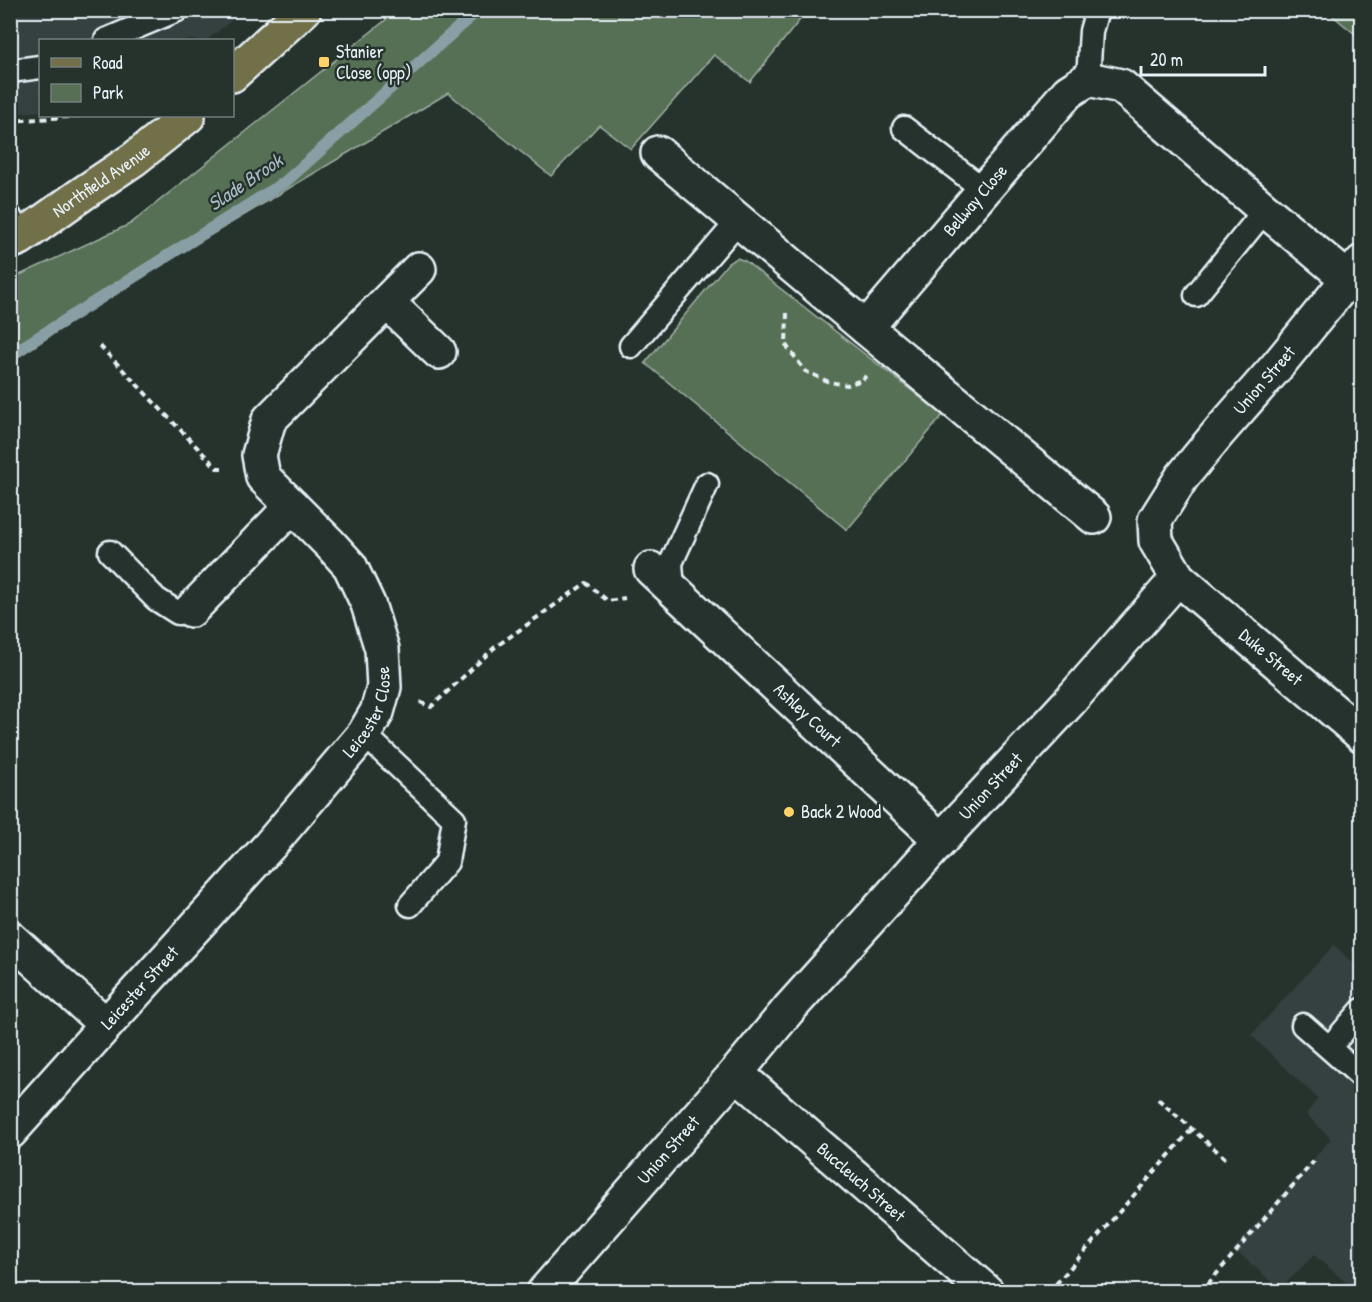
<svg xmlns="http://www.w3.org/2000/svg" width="1372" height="1302" viewBox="0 0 1372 1302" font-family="'Patrick Hand',sans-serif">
	<rect width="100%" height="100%" fill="#26332d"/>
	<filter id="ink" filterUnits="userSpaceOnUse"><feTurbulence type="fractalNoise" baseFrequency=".0167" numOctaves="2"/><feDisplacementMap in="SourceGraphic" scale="12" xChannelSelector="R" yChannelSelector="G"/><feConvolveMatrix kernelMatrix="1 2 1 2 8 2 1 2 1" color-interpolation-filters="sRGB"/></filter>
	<g filter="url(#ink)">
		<path fill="#354141" d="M11 11H243L207 40H40V111L11 114Z
			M1334 945 1361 971V1291H1356L1314 1255 1280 1289 1234 1249 1331 1139 1306 1114 1318 1099 1251 1035Z"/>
		<path fill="#577055" stroke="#a0b0a6" stroke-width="1.5" d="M397 11H807L750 82 714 55 631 149 599 125 551 176 448 93 124 287 15 359 11 361V279L130 224Z
			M1327 11H1361V39Z
			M737 258 745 261 943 415 847 530 645 363 728 263Z"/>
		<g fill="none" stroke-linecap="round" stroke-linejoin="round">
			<path stroke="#899fa6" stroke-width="12" d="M10 355 285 182 478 10"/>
			<defs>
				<path id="lane" d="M106 40 177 10
					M10 71 40 67
					M1088 79 1091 31 1097 10
					M904 128 984 190
					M10 217 20 238
					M1196 295 1265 210
					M631 346 739 220
					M110 552 156 599 178 613 191 610
					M673 590 671 563 707 484
					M364 734 454 819 447 862 410 905
					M1303 1025 1362 1077
					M1329 1048 1362 1010"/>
				<g id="street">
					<path d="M658 153 866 328 1094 517"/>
					<path d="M387 302 439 352"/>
					<path id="s1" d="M866 328 1068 92 1088 79 1121 86 1265 210 1348 279"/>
					<path id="s2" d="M651 569 941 840"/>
					<path id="s3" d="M1178 578 1362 735"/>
					<path d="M191 610 292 506"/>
					<path d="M10 938 106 1025"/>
					<path id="s4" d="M736 1073 987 1292"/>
					<path id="s5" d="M10 1132 106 1025 270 845 364 734 377 712 384 687 382 649 368 604 350 566 330 544 263 477 259 455 269 420 419 269"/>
					<path id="s6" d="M544 1292 736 1073 789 1009 941 840 1070 701 1178 578 1156 541 1155 520 1182 477 1220 431 1278 365 1362 262"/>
				</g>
				<g id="primary">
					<path d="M232 75 304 10"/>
					<path id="s7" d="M10 242 20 238 82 194 134 159 188 116"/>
				</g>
			</defs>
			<use href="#lane" stroke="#e8f1f8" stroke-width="27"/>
			<use href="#street" stroke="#e8f1f8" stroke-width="38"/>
			<use href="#primary" stroke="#e8f1f8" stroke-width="38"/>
			<path stroke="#e8f1f8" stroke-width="4" stroke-dasharray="6 4.5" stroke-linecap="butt" d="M10 121 82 116
				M787 313 786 345 805 371 829 382 847 385 862 380 866 376
				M100 346 217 468H224
				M420 702 431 707 494 648 586 583 608 601 625 598
				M1158 1099 1226 1159
				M1049 1292 1192 1129
				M1201 1292 1314 1161"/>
			<use href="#lane" stroke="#26332d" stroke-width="22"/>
			<use href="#street" stroke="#26332d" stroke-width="33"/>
			<use href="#primary" stroke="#726f4a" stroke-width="33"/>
		</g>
	</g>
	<g fill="#ffd166" stroke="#26332d" stroke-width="2">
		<rect x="318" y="56" width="12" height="12" rx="3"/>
		<circle cx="789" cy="812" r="6"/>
	</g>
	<g text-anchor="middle" stroke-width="5" stroke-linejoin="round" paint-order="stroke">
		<g font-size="18" fill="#e8f1f8" stroke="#26332d" text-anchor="start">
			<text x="336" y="58">Stanier<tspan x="336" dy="21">Close (opp)</tspan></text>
			<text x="801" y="818">Back 2 Wood</text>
		</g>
		<g font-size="18" fill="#e8f1f8" stroke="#26332d">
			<text dy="6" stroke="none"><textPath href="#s7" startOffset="110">Northfield Avenue</textPath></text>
			<text dy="6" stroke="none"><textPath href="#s1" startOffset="168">Bellway Close</textPath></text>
			<text dy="6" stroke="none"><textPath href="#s6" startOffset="1197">Union Street</textPath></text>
			<text dy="6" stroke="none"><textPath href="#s3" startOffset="122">Duke Street</textPath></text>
			<text dy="6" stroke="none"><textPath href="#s5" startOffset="555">Leicester Close</textPath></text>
			<text dy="6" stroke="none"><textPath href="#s2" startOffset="214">Ashley Court</textPath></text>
			<text dy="6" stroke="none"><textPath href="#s6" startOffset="675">Union Street</textPath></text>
			<text dy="6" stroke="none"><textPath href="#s5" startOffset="194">Leicester Street</textPath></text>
			<text dy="6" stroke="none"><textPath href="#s6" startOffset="189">Union Street</textPath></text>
			<text dy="6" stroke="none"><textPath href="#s4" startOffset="166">Buccleuch Street</textPath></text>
		</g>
		<g font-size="20" font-style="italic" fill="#a9bac2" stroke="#26332d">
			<text transform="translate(245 182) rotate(-34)" y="7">Slade Brook</text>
		</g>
	</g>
	<rect width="1372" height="1302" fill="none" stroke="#26332d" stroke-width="36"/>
	<rect x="18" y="18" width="1336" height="1266" fill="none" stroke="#e8f1f8" stroke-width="2" filter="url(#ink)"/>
	<rect x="39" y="39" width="195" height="78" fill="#26332d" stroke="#747f7e" stroke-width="1.5"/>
	<rect x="51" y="58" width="30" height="9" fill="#726f4a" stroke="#747f7e" stroke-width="1.5"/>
	<text x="93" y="69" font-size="18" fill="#e8f1f8">Road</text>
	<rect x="51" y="84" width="30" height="18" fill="#577055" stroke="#747f7e" stroke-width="1.5"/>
	<text x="93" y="99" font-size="18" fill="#e8f1f8">Park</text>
	<path d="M1141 66v9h124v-9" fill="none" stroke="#e8f1f8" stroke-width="3"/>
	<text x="1150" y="66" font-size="18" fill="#e8f1f8" stroke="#26332d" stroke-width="4.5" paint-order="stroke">20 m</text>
</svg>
